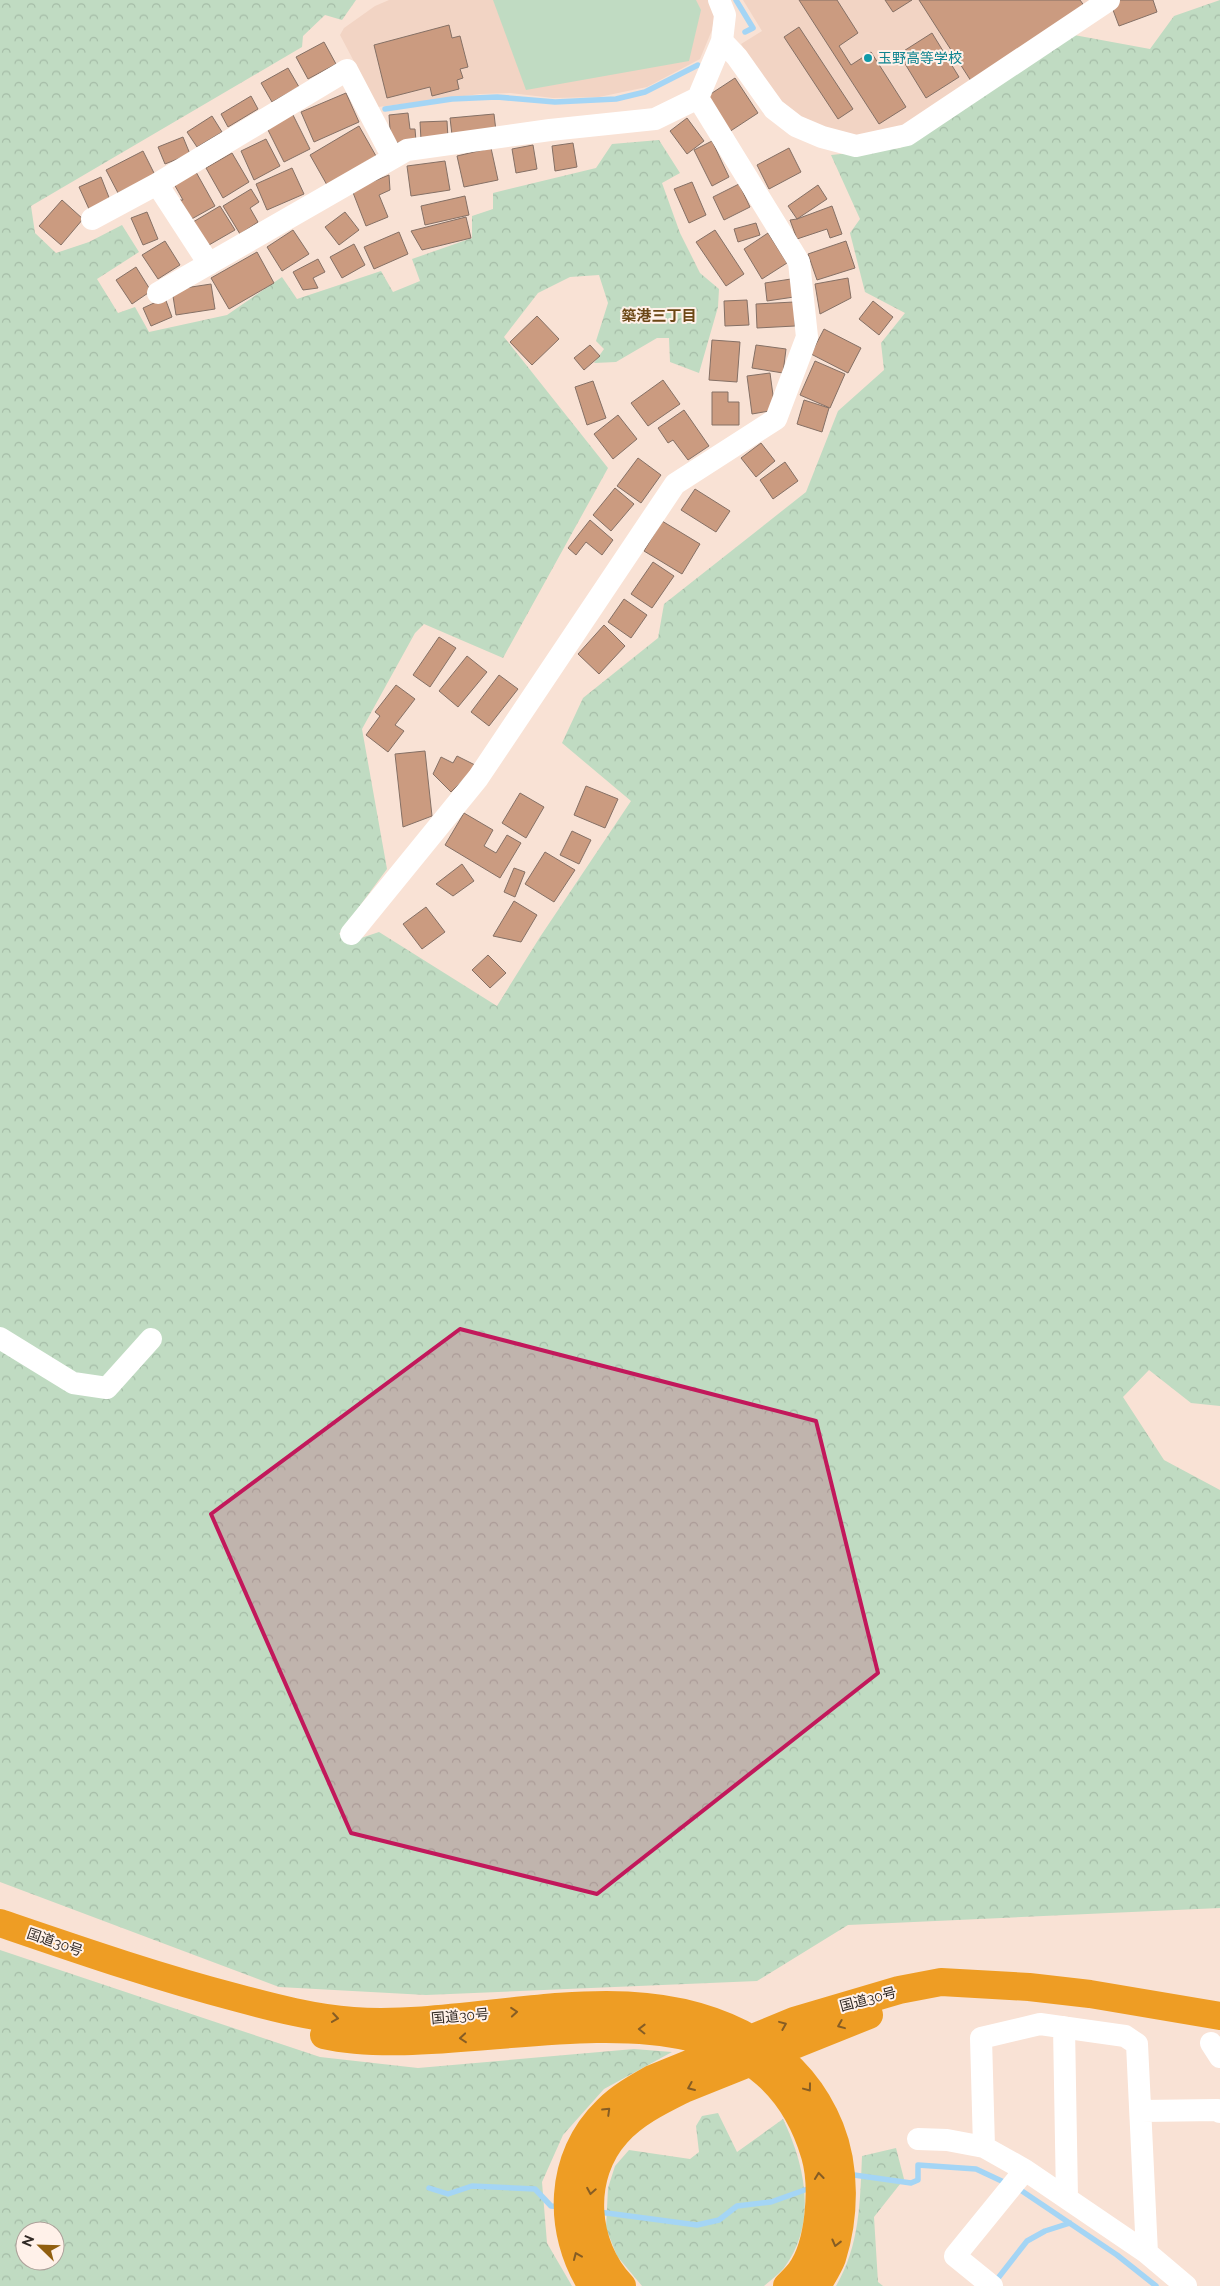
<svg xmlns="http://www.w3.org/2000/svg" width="1220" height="2286" viewBox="0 0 1220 2286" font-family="Raleway,'Noto Sans JP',sans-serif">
	<defs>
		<pattern id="forest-crowns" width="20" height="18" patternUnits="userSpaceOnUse" patternTransform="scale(1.25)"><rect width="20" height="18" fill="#c0dbc2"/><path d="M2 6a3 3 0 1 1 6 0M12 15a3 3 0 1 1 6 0" fill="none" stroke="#a5bca7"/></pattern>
	</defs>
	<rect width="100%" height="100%" fill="#f9e2d5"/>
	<path fill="#f2d4c4" d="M389 0H711L716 9 712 30 700 59 647 87 599 97 553 98 510 93 480 94 378 107 340 35 344 28 375 6Z
		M743 0H1100L912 123 859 138 798 118 765 84 741 44 762 31Z"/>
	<path fill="#c0dbc2" d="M493 0H696L701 10 689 61 526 90Z"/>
	<path fill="url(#forest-crowns)" fill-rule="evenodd" d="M0 0H356L342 20 325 15 303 36 302 47 31 206 35 233 56 253 89 242 122 225 139 252 97 279 118 313 135 307 149 332 227 315 282 277 297 299 381 271 393 292 420 281 412 259 472 238V216L493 209V193L596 168 612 144 659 140 680 173 662 183 680 233 700 273 719 289 718 307 699 373 670 362 669 338H657L616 362 594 363 604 349 596 341 608 303 599 275 570 277 538 293 504 337 608 468 503 658 424 624 415 633 362 729 387 869 339 934 352 941 379 932 497 1006 540 937 631 801 562 743 583 698 658 638 664 604 806 492 838 411 884 370 881 343 905 313 865 292 850 233 860 219 831 155 900 148 1074 35 1150 49 1174 16 1220 0V1406L1191 1403 1149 1370 1123 1397 1164 1460 1220 1490V1908L848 1925 757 1981 426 1995 279 1987 0 1882Z
		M0 1950 320 2057 418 2068 634 2049 672 2052 604 2089 563 2135 542 2182 547 2243 572 2286H0ZM25 2231H55V2261H25Z
		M718 2113 737 2152 783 2119C805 2165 818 2222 784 2268 779 2274 771 2280 764 2286H642L617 2256 606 2228 608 2188 615 2166 629 2150 690 2159 699 2152 696 2126 702 2116Z
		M896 2148 904 2179 874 2217 878 2282 883 2286H836C860 2245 860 2202 862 2156Z"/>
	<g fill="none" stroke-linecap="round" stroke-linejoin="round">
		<path stroke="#a4d5f5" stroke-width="5.5" d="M736 0 753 28 745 32
			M385 109 452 99 497 97 555 102 616 99 645 92 698 65
			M847 2174 911 2183 918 2180V2165L976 2169 1008 2184
			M1016 2187 1117 2255 1156 2286
			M429 2188 448 2194 472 2186 535 2189 551 2206 562 2207
			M599 2212 697 2225 719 2220 737 2206 771 2202 813 2187
			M995 2282 1027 2241 1045 2231 1070 2223"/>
	</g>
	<path fill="#cb9b80" stroke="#857065" d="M799 0H837L858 33 839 46 851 65 871 52 906 107 879 124Z
		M885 0H912L893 12Z
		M919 0H1080L1085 7 971 81Z
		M1116 0H1153L1157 12 1119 26 1110 2Z
		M449 25 452 38 460 36 468 67 460 69 463 78 457 80 459 89 432 96 430 87 387 98 374 45Z
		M799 27 853 109 838 119 784 37Z
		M932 33 959 77 926 98 899 54Z
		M324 42 336 64 308 79 296 57Z
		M288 68 299 87 272 102 261 83Z
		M735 78 758 113 729 132 706 97Z
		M346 93 359 122 314 142 301 112Z
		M251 96 258 109 228 127 221 114Z
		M292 113 310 149 284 162 266 126Z
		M408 113 410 129H415L416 141 391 143 389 115Z
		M494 114 496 131 452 135 450 118Z
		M212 116 222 132 197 147 187 132Z
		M687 118 704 141 687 154 670 131Z
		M447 121 448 138 421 140 420 122Z
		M359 126 376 156 327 185 310 155Z
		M183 137 190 154 165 164 158 147Z
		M266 139 280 166 254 180 241 151Z
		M712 141 729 177 712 186 694 150Z
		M573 143 577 167 555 171 552 146Z
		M533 145 537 169 516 173 512 149Z
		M491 148 498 180 464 187 457 156Z
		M789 148 801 172 769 189 757 165Z
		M143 151 155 175 118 193 106 170Z
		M232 153 249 182 223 198 206 168Z
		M445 161 450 190 411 196 407 166Z
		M292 168 304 194 267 210 256 184Z
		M196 172 215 206 188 221 176 200H183L174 184Z
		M389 175 390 190 379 195 388 217 366 226 352 190Z
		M101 177 110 200 89 209 79 187Z
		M692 182 706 215 689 223 674 189Z
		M739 184 750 207 724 220 713 197Z
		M818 185 827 199 797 219 788 206Z
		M251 189 259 202 250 208 258 222 240 234 223 206Z
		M465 196 469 215 425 225 421 206Z
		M62 200 83 219 61 245 39 226Z
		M220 206 235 230 202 249 188 225Z
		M832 206 842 234 830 238 827 229 797 239 790 220 797 219Z
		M147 212 158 239 143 245 131 218Z
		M345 212 359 230 339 245 325 227Z
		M466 217 471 238 422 250 411 231Z
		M756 223 760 235 738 242 734 229Z
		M293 230 309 254 282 271 267 247Z
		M715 230 744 274 726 286 696 242Z
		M399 232 408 254 374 269 364 247Z
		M768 233 787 263 762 279 744 249Z
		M165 241 180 265 158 279 142 255Z
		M846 241 855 268 817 280 808 254Z
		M354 244 365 265 342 278 330 257Z
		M257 252 274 283 229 309 211 278Z
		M318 259 325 272 313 278 318 288 303 290 293 272Z
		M136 267 151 291 132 304 116 280Z
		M848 278 851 298 820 314 815 284Z
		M791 279 794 297 767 301 765 283Z
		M211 284 215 309 176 315 172 290Z
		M165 298 172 317 151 326 143 308Z
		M747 300 749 325 725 326 724 301Z
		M873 301 893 317 879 335 859 319Z
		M794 302 795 326 757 328 756 304Z
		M537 316 559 339 532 365 510 342Z
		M824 329 861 348 848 373 811 354Z
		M712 340 740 342 737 382 709 380Z
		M590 345 600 356 584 370 574 358Z
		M756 345 786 349 783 373 752 368Z
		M815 361 845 374 830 408 800 395Z
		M770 373 775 410 752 414 747 376Z
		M663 380 680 404 648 426 631 403Z
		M593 381 606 418 587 425 575 387Z
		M712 392H728V402H739V425H712Z
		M804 400 829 408 822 432 797 424Z
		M684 410 709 446 688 460 673 440 668 443 658 428Z
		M618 415 637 439 613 459 594 434Z
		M761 443 775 461 756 477 741 458Z
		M638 458 661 475 641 503 617 486Z
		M785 462 798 481 773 499 760 480Z
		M615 488 634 504 611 531 593 515Z
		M695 489 730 511 716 532 681 510Z
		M590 520 613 540 602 555 586 542 576 555 568 548Z
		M662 521 700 544 682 574 644 551Z
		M653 562 674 576 652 608 631 594Z
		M624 599 647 615 631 638 608 622Z
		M604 625 625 646 599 674 578 654Z
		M439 637 456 648 430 687 413 675Z
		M467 656 487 672 458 707 439 691Z
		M499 675 518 689 489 726 471 712Z
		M396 685 415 699 395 725 404 731 388 752 366 735 380 716 375 712Z
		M425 751 432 816 403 827 395 754Z
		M457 756 477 766 451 792 433 774 441 757 453 763Z
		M586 786 618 799 605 828 574 815Z
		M520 793 544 807 526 838 502 823Z
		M464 813 493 830 484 846 496 853 507 835 521 843 500 878 445 845Z
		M572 831 591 840 579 864 560 855Z
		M545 852 575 870 554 902 525 884Z
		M462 864 474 881 453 896 436 884Z
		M514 868 525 872 515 897 504 892Z
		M514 901 537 915 521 942 493 936Z
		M426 907 445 932 422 949 403 924Z
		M488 955 506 973 490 988 472 970Z"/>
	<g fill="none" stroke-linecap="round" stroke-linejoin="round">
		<path stroke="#fff" stroke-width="22" d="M722 41 737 57 774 109 796 126 822 137 856 146 907 135 1109 0
			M92 219 157 184
			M209 264 157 184 347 70 393 158
			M158 293 407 150 550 130 655 119 698 98 722 41 725 15 719 0
			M351 934 478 778 675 484 776 419 807 337 799 262 698 98
			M0 1338 73 1383 107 1388 151 1339
			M1064 2027 1067 2198
			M1211 2043 1220 2057
			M1141 2111 1218 2110 1220 2112
			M918 2139 947 2140 984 2147 1025 2170 1147 2253 1186 2286
			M984 2147 981 2038 1040 2024 1125 2036 1137 2044 1147 2253
			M992 2286 955 2256 1025 2170"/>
		<path stroke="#ee9d24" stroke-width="28" d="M0 1923C79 1950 157 1977 238 1998 275 2008 314 2018 353 2021 485 2030 632 1968 755 2041 789 2061 815 2091 830 2128 846 2168 845 2217 832 2258 828 2268 822 2277 817 2286
			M324 2035C475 2069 753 1945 815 2155 824 2186 820 2245 800 2272 796 2277 792 2281 787 2286
			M592 2286C557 2231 558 2157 607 2110 620 2097 636 2088 652 2079L794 2021 899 1990 941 1982 1029 1987 1090 1994 1220 2016
			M622 2286C583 2245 578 2176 617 2133 635 2113 660 2101 684 2089L869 2015"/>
	</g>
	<defs><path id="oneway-chevron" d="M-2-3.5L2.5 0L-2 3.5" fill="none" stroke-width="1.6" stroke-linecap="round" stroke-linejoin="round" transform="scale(1.25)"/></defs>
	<g stroke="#865d24">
		<use href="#oneway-chevron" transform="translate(514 2012) rotate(-5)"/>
		<use href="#oneway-chevron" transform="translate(335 2018) rotate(8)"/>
		<use href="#oneway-chevron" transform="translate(783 2025) rotate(-22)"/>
		<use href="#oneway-chevron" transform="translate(841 2025) rotate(158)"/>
		<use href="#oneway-chevron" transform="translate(642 2029) rotate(-179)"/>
		<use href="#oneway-chevron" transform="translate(463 2038) rotate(175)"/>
		<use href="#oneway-chevron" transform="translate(691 2087) rotate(157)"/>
		<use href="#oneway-chevron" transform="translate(808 2088) rotate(53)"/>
		<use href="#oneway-chevron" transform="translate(607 2111) rotate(-44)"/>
		<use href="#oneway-chevron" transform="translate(819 2176) rotate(-96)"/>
		<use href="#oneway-chevron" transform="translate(591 2191) rotate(100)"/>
		<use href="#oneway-chevron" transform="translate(836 2243) rotate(104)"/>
		<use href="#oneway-chevron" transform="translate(577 2256) rotate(-113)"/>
	</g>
	<path fill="#c2185b" fill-opacity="0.2" stroke="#c2185b" stroke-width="4" stroke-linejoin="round" d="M460 1329 816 1421 878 1673 597 1894 351 1833 211 1514Z"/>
	<circle fill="#0f9aa8" stroke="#fff1e9" stroke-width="2" cx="868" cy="58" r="5"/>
	<g text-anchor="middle" stroke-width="4" stroke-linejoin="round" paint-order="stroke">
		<g font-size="14" fill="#0d838f" stroke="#fff1e9" text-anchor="start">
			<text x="878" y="63">玉野高等学校</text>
		</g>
		<g font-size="14" fill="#312924" stroke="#fff1e9">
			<text transform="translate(55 1942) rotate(19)" y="5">国道30号</text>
			<text transform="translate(868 1999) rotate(-15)" y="5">国道30号</text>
			<text transform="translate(460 2016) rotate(-5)" y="5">国道30号</text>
		</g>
		<g font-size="15" font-weight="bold" fill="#6b4715" stroke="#fff1e9">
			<text x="659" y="321">築港三丁目</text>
		</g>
	</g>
	<g transform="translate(40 2246) rotate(293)"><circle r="24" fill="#fff1e9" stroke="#ada19a"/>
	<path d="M0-4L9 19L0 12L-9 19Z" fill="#915f0f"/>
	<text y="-8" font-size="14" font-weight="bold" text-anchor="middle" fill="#312924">N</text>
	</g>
</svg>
